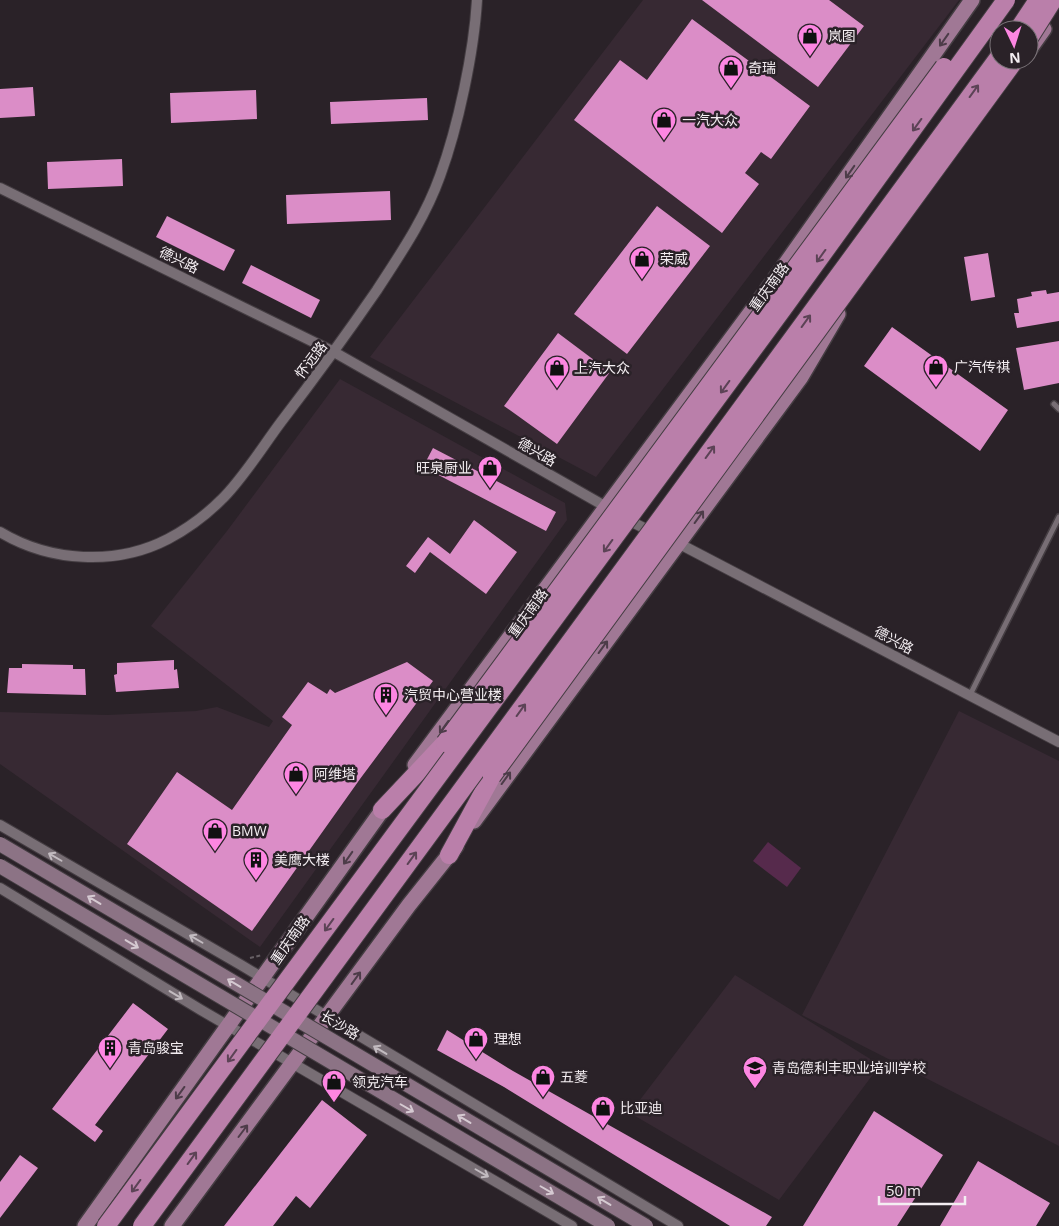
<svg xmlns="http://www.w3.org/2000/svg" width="1059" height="1226" viewBox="0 0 1059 1226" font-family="'Open Sans','Noto Sans SC',sans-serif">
	<rect width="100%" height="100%" fill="#2a2228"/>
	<path fill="#372933" d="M643 0H959L596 477 370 357Z
		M340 379 565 503 567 520 260 947 0 764V712L107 715 196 711 217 707 269 727 273 721 151 626 227 531Z
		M959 711 1059 761V1146L802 1015Z
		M735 975 880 1065 779 1200 630 1113Z"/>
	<path fill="#562a4c" d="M768 842 801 868 787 887 753 861Z"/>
	<path fill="#db8dc7" d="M702 0H829L864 26 818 87Z
		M692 19 810 106 771 159 761 152 745 173 759 184 722 233 574 120 620 60 647 80Z
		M33 87 35 116 0 118V89Z
		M256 90 257 119 171 123 170 93Z
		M427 98 428 120 331 124 330 102Z
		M122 159 123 186 48 189 47 162Z
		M390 191 391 220 287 224 286 195Z
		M657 206 710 246 627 354 574 314Z
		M167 216 235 250 224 271 156 237Z
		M988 253 995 297 971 301 964 257Z
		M251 265 320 300 311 318 242 283Z
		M1046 290 1047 294 1059 292V321L1017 328 1014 313H1019L1017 299 1032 296 1031 292Z
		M892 327 1008 410 980 451 864 366Z
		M558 333 610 372 557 444 504 406Z
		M1059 341V383L1024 390 1016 348Z
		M433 448 556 512 546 531 423 467Z
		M474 520 517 552 486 594 430 552 415 573 406 566 428 537 450 554Z
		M174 660V670L177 669 179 688 116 692 114 675 117 674V663Z
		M407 662 433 681 360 779 252 931 127 844 177 772 232 810 292 725 282 717 308 682 327 694 330 689 335 693Z
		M22 664 73 665V669H85L86 695 7 693 9 668H22Z
		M133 1003 168 1029 95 1125 103 1131 95 1142 52 1109Z
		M447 1030 513 1071 772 1217 766 1226H730L504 1087 437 1050Z
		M322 1100 367 1135 310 1208 296 1196 273 1226H224Z
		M874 1111 943 1155 897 1226H803Z
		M20 1155 38 1168 0 1218V1182Z
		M978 1161 1050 1203 1036 1226H940Z"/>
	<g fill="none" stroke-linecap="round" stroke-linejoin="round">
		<defs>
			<path id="lane" d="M1054 404 1059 409
				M970 695 1059 517"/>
			<path id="street" d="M0 188 334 352 610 509
				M624 518 654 533
				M0 532C50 562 116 566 168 539 187 529 206 515 221 500 242 480 263 446 281 422 314 379 346 335 377 290 401 253 425 218 440 176 458 127 474 52 477 0
				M674 541 1059 742
				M0 825 241 965 678 1226
				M0 888 201 1010 572 1226"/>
			<path id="primary" d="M1029 50 1044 29
				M415 765 765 293 972 0
				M474 821 801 377 838 314
				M85 1226 388 802
				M172 1226 409 905 456 846"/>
			<path id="highway" d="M382 810 445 743
				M449 855 492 776"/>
		</defs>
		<use href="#lane" stroke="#443d42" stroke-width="8"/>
		<use href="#street" stroke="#443d42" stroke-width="12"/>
		<use href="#primary" stroke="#443d42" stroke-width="18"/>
		<use href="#highway" stroke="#443d42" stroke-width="20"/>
		<path stroke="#676065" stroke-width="2" stroke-dasharray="4 2.5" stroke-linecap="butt" d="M250 958 262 955"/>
		<use href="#lane" stroke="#786e75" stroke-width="5"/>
		<use href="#street" stroke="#786e75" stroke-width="10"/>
		<use href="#primary" stroke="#a07895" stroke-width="15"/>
		<use href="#highway" stroke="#ba7faa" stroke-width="18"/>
		<defs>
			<path id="secondary-bridge" d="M0 844 646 1226
				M0 866 608 1226"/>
			<path id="highway-bridge" d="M1018 30 1038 0
				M1029 38 1053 0
				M445 743 944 67
				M492 776 1015 60
				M106 1226 782 310 1006 0
				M142 1226 999 57"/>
		</defs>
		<use href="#secondary-bridge" stroke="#443d42" stroke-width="16" stroke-linecap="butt"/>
		<use href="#highway-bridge" stroke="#443d42" stroke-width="20" stroke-linecap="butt"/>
		<use href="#secondary-bridge" stroke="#8c7385" stroke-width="14"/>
		<use href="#highway-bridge" stroke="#ba7faa" stroke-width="18"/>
	</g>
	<defs><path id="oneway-shaft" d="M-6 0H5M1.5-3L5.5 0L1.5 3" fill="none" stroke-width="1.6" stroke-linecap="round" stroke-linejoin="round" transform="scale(1.25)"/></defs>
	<g stroke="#4d3c49">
		<use href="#oneway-shaft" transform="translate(944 40) rotate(125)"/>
		<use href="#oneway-shaft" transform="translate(850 172) rotate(125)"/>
		<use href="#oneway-shaft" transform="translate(699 517) rotate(-54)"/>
		<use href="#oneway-shaft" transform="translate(603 647) rotate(-54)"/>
		<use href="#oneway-shaft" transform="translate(444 727) rotate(126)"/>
		<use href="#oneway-shaft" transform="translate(506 778) rotate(-54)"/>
		<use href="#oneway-shaft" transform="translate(348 858) rotate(125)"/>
		<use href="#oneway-shaft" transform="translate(356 978) rotate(-54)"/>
		<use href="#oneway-shaft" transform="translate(180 1093) rotate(126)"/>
		<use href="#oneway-shaft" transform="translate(243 1131) rotate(-53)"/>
	</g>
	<g stroke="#5c4356">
		<use href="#oneway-shaft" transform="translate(974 91) rotate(-54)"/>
		<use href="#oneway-shaft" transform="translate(917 125) rotate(126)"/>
		<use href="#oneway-shaft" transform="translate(821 256) rotate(126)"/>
		<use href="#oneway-shaft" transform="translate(806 321) rotate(-54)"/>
		<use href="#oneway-shaft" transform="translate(725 387) rotate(126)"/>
		<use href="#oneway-shaft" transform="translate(710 452) rotate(-54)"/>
		<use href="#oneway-shaft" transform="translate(608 546) rotate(126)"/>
		<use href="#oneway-shaft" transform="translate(521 710) rotate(-54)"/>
		<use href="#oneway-shaft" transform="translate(412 858) rotate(-54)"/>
		<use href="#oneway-shaft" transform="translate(329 925) rotate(126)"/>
		<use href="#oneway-shaft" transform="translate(232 1056) rotate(126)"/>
		<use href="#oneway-shaft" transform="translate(192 1158) rotate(-54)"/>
		<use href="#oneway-shaft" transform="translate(136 1186) rotate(126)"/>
	</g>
	<g stroke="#c2bbc0">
		<use href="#oneway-shaft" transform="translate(55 857) rotate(-150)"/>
		<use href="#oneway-shaft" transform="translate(196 939) rotate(-150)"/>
		<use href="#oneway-shaft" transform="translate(176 995) rotate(31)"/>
		<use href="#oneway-shaft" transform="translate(380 1050) rotate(-149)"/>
		<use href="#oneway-shaft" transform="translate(482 1173) rotate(30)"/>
	</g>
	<g stroke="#d5c9d1">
		<use href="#oneway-shaft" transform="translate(94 900) rotate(-149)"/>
		<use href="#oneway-shaft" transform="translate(132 944) rotate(31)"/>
		<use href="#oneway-shaft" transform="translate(234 983) rotate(-149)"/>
		<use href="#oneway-shaft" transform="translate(407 1108) rotate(30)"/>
		<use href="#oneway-shaft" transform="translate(464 1119) rotate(-149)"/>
		<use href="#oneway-shaft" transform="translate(547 1190) rotate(30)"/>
		<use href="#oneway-shaft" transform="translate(604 1201) rotate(-149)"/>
	</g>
	<defs>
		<symbol id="shop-pin" viewBox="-11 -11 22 30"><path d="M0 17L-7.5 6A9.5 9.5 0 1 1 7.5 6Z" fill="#fd86e2" stroke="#2a2228"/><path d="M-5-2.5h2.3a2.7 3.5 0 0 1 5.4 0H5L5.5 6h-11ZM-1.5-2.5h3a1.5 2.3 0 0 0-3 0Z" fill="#111"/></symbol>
		<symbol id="building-pin" viewBox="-11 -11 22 30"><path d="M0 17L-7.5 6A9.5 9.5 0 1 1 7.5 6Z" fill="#fd86e2" stroke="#2a2228"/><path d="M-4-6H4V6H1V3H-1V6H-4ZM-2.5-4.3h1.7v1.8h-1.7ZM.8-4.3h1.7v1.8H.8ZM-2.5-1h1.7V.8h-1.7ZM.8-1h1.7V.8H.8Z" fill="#111"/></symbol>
		<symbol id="school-pin" viewBox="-11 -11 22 30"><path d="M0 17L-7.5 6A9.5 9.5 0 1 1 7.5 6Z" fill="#fd86e2" stroke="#2a2228"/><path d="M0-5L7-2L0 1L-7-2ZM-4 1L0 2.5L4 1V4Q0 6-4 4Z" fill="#111"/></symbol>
	</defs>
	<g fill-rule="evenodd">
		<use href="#shop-pin" x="796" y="22" width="28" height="38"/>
		<use href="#shop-pin" x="717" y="54" width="28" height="38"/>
		<use href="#shop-pin" x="650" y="106" width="28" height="38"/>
		<use href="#shop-pin" x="628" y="245" width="28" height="38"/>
		<use href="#shop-pin" x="922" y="353" width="28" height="38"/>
		<use href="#shop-pin" x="543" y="354" width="28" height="38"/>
		<use href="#shop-pin" x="476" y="454" width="28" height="38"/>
		<use href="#building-pin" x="372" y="681" width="28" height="38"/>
		<use href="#shop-pin" x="282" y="760" width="28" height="38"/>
		<use href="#shop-pin" x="201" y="817" width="28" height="38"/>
		<use href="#building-pin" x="242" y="846" width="28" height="38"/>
		<use href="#shop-pin" x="462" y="1025" width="28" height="38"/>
		<use href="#building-pin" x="96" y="1034" width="28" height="38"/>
		<use href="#school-pin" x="741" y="1054" width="28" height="38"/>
		<use href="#shop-pin" x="529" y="1063" width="28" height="38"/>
		<use href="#shop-pin" x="320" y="1068" width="28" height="38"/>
		<use href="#shop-pin" x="589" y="1094" width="28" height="38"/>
	</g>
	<g text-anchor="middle" stroke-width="5" stroke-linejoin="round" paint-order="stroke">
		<g font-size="14" fill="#f4eef2" stroke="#2a2228" text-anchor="start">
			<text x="828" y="41">岚图</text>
			<text x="748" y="73">奇瑞</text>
			<text x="682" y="125">一汽大众</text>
			<text x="660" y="264">荣威</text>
			<text x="954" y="372">广汽传祺</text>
			<text x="574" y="373">上汽大众</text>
			<text x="472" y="473" text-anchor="end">旺泉厨业</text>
			<text x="404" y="700">汽贸中心营业楼</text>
			<text x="314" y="779">阿维塔</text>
			<text x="232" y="836">BMW</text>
			<text x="274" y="865">美鹰大楼</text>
			<text x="494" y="1044">理想</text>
			<text x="128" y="1053">青岛骏宝</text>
			<text x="772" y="1073">青岛德利丰职业培训学校</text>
			<text x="560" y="1082">五菱</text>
			<text x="352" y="1087">领克汽车</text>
			<text x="620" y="1113">比亚迪</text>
		</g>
		<g font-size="14" fill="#f4eef2" stroke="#2a2228">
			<text transform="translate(179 260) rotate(26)" y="5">德兴路</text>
			<text transform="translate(769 287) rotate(-54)" y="5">重庆南路</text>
			<text transform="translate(311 360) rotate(-53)" y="5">怀远路</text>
			<text transform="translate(537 452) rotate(30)" y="5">德兴路</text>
			<text transform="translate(528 613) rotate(-54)" y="5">重庆南路</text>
			<text transform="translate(894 640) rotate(28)" y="5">德兴路</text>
			<text transform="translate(290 940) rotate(-55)" y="5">重庆南路</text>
			<text transform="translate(340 1025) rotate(31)" y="5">长沙路</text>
		</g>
	</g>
	<g transform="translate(1014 45) rotate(176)"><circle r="24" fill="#2a2228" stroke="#7b7479"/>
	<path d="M0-4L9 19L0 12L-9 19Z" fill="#fd86e2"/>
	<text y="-8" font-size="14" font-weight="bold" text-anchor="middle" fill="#f4eef2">N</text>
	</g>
	<path d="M879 1196v8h86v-8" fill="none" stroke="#f4eef2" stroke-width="2.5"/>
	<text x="886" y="1196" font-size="15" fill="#f4eef2" stroke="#2a2228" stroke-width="4" paint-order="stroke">50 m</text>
</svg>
